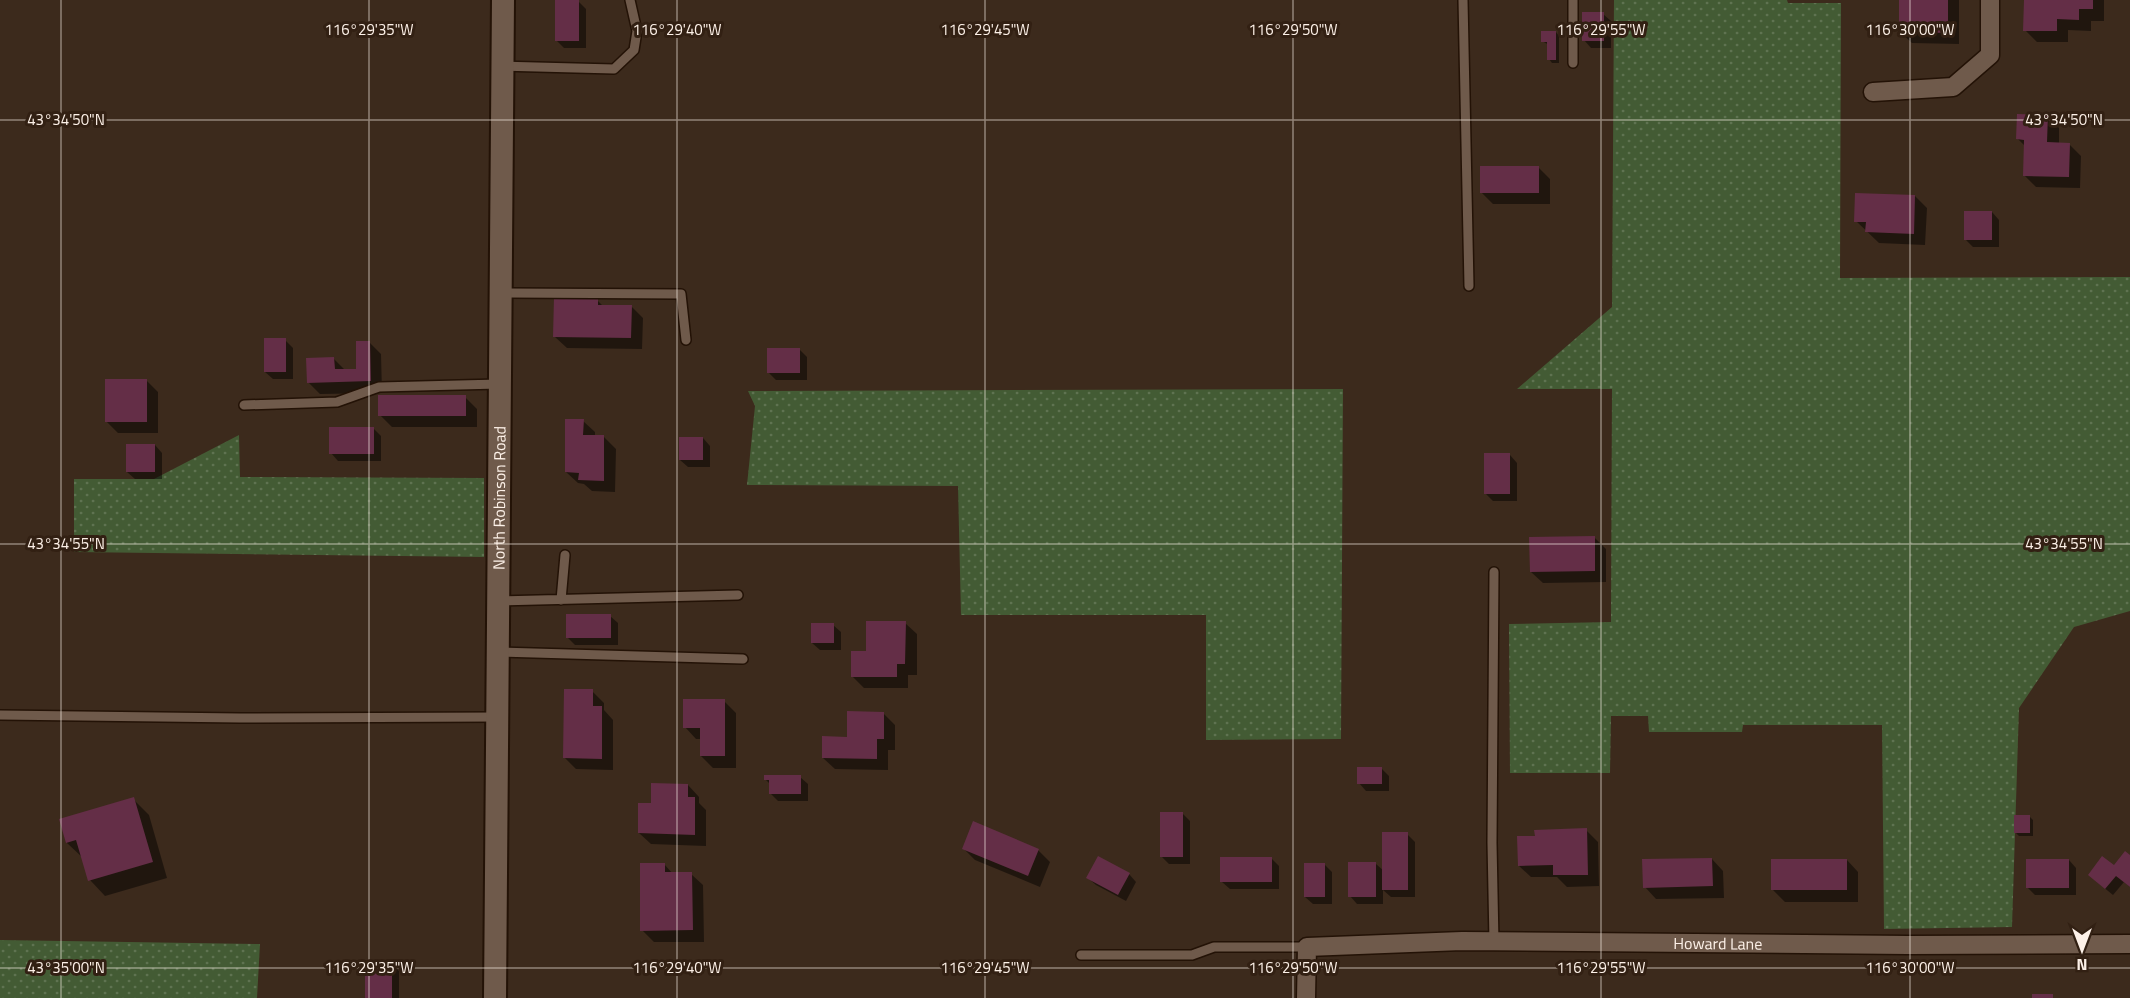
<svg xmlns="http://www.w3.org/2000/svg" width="2130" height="998" viewBox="0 0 2130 998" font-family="'Titillium Web',sans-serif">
	<defs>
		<pattern id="grass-dots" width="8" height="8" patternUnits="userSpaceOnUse" patternTransform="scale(1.5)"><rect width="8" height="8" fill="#435b34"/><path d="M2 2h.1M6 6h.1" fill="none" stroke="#5f7351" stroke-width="1.8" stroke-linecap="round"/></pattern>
	</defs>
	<rect width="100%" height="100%" fill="#3c2a1c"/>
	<path fill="url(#grass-dots)" d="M1614 0H1787L1788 3H1841L1840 278 2130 277V611L2074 627 2019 708 2012 927 1884 929 1882 725H1743L1742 732H1649L1648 716H1611L1610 773H1510L1509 624 1611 622 1612 389H1517L1612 307Z
		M1343 389 1341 739 1206 740V615H961L958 486 747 485 755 406 748 391Z
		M239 435 240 477 484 478V557L74 552V479H154Z
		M0 940 260 944 257 998H0Z"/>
	<path fill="#0007" d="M1900 0H1959V44L1912 43 1900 32Z
		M2038 0H2104V21H2091V31L2068 30V42H2037L2025 30Z
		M578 1 586 9V48H564L556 40Z
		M1603 14 1611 21V48H1591L1584 40Z
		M1556 32 1559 36V63H1552L1549 59V45L1542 41Z
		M2048 116 2059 128V144H2069L2081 156 2080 188 2036 187 2024 175 2025 146 2018 139Z
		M1538 167 1550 179V204H1493L1481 192Z
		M1915 196 1927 208 1925 245 1879 243 1856 221Z
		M1992 212 1999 220V247H1973L1966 240Z
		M597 300 603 306H631L643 318 642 349 567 348 555 337Z
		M285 340 293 348V379H273L265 372Z
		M370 343 381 354 382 393 320 394 308 382 334 359 345 370H358Z
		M799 349 807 357V380H776L769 373Z
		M146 380 158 392V433H118L106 421Z
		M465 397 477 409V427H392L380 415Z
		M583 421 595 432V437H604L616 449 615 492 592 491 584 484 578 483 566 472Z
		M373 428 381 436V461H338L331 453Z
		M703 438 710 446V467H688L680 460Z
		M155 445 162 453V479H135L127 472Z
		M1510 455 1517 463V501H1493L1486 494Z
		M1594 537 1606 549V582L1543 583 1531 572Z
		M610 616 618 623V645H575L567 637Z
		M905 623 917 634V675H908V688H864L852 676 867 653Z
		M833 625 841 632V650H820L812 643Z
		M592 691 604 703V710L613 720V770L576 769 564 757Z
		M724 701 736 713V768H713L701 756V739H696L685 727Z
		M883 713 895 725V750H888V770L835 769 823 758Z
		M1382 769 1389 776V791H1366L1359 783Z
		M800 777 808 784V801H778L770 793V784L766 780Z
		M688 785 699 797V803L706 810V846L651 844 639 833 653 805Z
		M133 799 149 815 167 878 105 896 90 880 83 858 67 843 61 820Z
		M1182 813 1190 821V864H1169L1162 857Z
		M2030 817 2033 820V836H2019L2016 833Z
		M1586 830 1598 842 1599 886 1567 887 1557 877H1531L1519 866 1536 838Z
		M1407 834 1415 842V897H1391L1383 890V904H1357L1350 896 1376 864 1384 871Z
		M963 848 1038 850 1050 862 1040 887 975 860Z
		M2130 857V887L2124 882 2113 895 2097 882Z
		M1271 858 1279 866V889H1230L1222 882Z
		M1712 859 1723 871 1724 898 1656 899 1645 887Z
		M1847 860 1858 872V902H1785L1773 890Z
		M2069 860 2076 868V895H2035L2027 887Z
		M664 864 673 874H691L703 885 704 942H654L642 930Z
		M1325 865 1332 872V904H1313L1305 897Z
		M1129 874 1136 882 1126 901 1096 885 1088 878Z
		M392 964 399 971V998H367Z"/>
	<path fill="#642e47" d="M555 0H579V41H555Z
		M1899 0H1948V33L1899 32Z
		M2024 0H2093V9H2079V20L2057 19V31H2023Z
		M1582 12H1604V41H1582Z
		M1541 31H1556V60H1547V42H1541Z
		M2017 114 2048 115 2047 142 2070 143 2069 177 2023 176 2024 140 2016 139Z
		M1480 166H1539V193H1480Z
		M1855 193 1915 195 1914 234 1865 232 1866 222H1854Z
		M1964 211H1992V240H1964Z
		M554 297 598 298V305H632L631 338 553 337Z
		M264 338H286V372H264Z
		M356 341H370L371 381 307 383 306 358 334 357 335 369H356Z
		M767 348H800V373H767Z
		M105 379H147V422H105Z
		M378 395H466V416H378Z
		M565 419H584L583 435H604V481L578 480 579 473 565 472Z
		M329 427H374V454H329Z
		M679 437H703V460H679Z
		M126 444H155V472H126Z
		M1484 453H1510V494H1484Z
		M1595 536V571L1530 572 1529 537Z
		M566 614H611V638H566Z
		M866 621H906L905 664H897V677H851V651H866Z
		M811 623H834V643H811Z
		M564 689H593V706H602V759L563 758Z
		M683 699H725V756H700V728H683Z
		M847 711 884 712V739H877V759L822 758V736L847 737Z
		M1357 767H1382V784H1357Z
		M764 775H801V794H769V780H764Z
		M651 783 688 784V797H695V835L638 833V803H651Z
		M134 797 153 862 88 881 76 840 66 843 59 819Z
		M1160 812H1183V857H1160Z
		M2014 815H2030V833H2014Z
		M973 821 1039 849 1028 876 962 849Z
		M1587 828 1588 875H1553V865L1518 866 1517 836H1535L1534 830Z
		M1382 832H1408V890H1382Z
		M2125 851 2130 855V887L2116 876 2105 889 2088 875 2102 856 2114 865Z
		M1098 856 1130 873 1118 895 1086 878Z
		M1220 857H1272V882H1220Z
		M1712 858 1713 886 1643 888 1642 859Z
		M1771 859H1847V890H1771Z
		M2026 859H2069V888H2026Z
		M1348 862H1376V897H1348Z
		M640 863H665V872H692L693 930 640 931Z
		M1304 863H1325V897H1304Z
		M365 962H392V998H365Z
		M2032 994H2053V998H2032Z"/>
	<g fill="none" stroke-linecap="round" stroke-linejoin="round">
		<defs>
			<path id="service" d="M1463 0 1469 286
				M1573 63V0
				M502 66 614 69 634 50 637 31 630 0
				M502 293 681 294 686 340
				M244 405 337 402 379 387 499 384
				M1494 572 1492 843 1494 942
				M561 600 565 555
				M498 601 738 595
				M498 652 743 659
				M0 715 240 718 498 717
				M1081 955H1192L1214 947H1307"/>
			<g id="minor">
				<path d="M1873 92 1953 87 1990 55V0"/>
				<path id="s1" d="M1306 998 1307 947 1462 941 1908 945 2130 944"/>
			</g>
			<g id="tertiary">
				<path id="s2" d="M495 998 503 0"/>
			</g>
		</defs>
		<use href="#service" stroke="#231206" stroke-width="12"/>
		<use href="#minor" stroke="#231206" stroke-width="21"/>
		<use href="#tertiary" stroke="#231206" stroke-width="26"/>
		<use href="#service" stroke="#6f5a4b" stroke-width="9"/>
		<use href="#minor" stroke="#6f5a4b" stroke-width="18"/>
		<use href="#tertiary" stroke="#6f5a4b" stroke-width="22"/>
	</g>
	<path fill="none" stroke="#fdf1e8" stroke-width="1.5" stroke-opacity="0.45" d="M61 0V998M369 0V998M677 0V998M985 0V998M1293 0V998M1601 0V998M1910 0V998M0 120H2130M0 544H2130M0 968H2130"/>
	<g text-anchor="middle" stroke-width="6" stroke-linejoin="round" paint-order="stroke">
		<g font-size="16" fill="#fdf1e8" stroke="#322013">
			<text dy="6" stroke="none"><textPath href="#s2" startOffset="500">North Robinson Road</textPath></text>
			<text dy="6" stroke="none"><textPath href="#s1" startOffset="462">Howard Lane</textPath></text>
		</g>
	</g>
	<g font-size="15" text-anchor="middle" fill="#fdf1e8" stroke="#322013" stroke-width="6" stroke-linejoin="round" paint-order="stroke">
		<text x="369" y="35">116°29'35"W</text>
		<text x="677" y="35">116°29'40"W</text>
		<text x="985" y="35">116°29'45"W</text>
		<text x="1293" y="35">116°29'50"W</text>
		<text x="1601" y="35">116°29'55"W</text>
		<text x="1910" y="35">116°30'00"W</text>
		<text x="2064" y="125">43°34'50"N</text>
		<text x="66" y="125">43°34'50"N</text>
		<text x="2064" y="549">43°34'55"N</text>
		<text x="66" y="549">43°34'55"N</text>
		<text x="66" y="973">43°35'00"N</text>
		<text x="369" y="973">116°29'35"W</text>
		<text x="677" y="973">116°29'40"W</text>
		<text x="985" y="973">116°29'45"W</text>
		<text x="1293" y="973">116°29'50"W</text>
		<text x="1601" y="973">116°29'55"W</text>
		<text x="1910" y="973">116°30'00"W</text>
	</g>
	<g transform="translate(2082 950) rotate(180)" stroke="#322013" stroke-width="4.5" paint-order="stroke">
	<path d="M0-4.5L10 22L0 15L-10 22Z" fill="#fdf1e8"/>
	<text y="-9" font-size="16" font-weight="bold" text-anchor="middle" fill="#fdf1e8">N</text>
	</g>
</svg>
